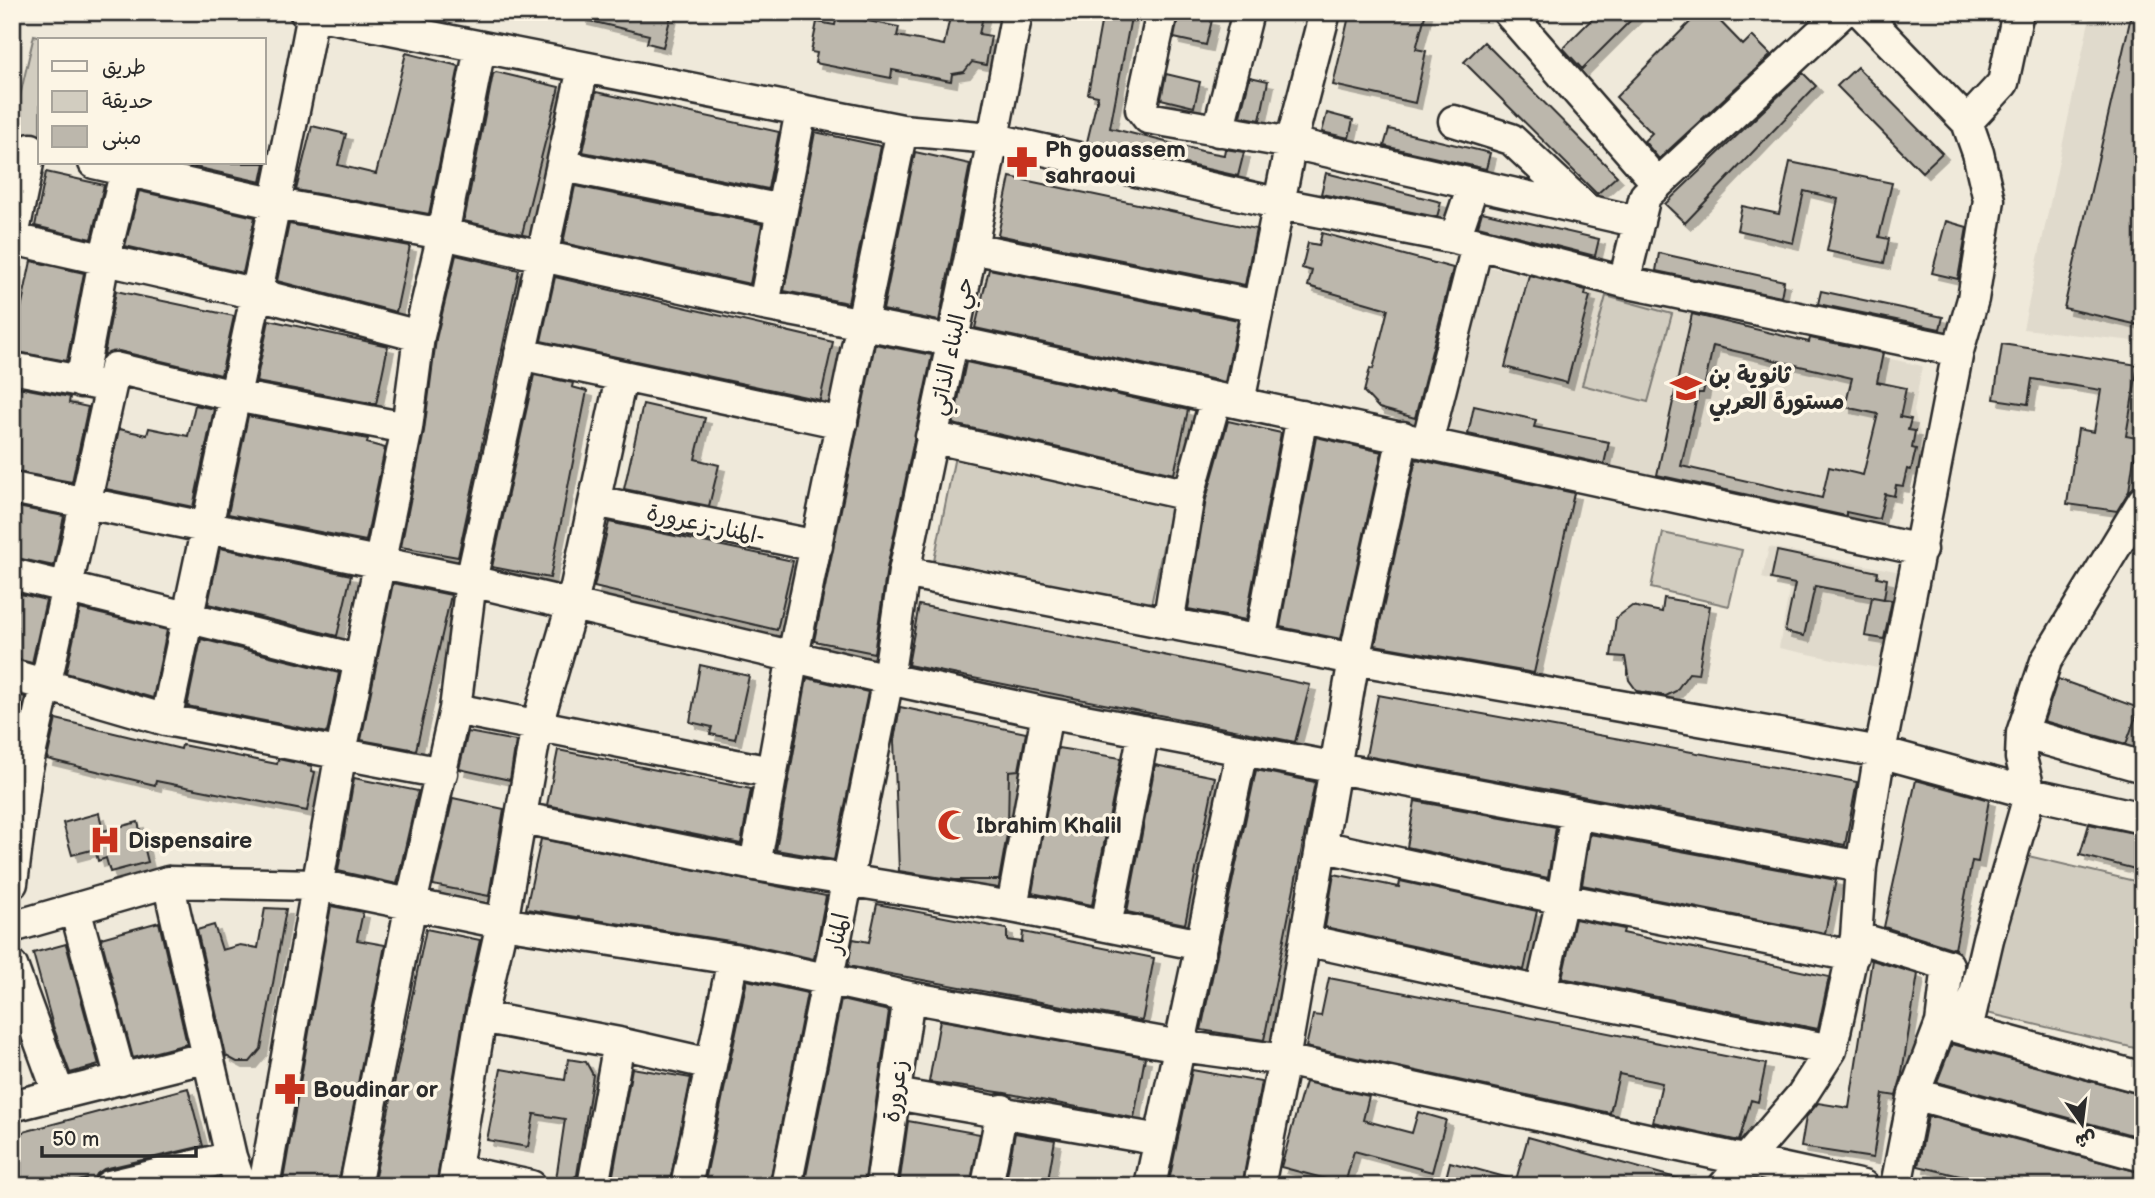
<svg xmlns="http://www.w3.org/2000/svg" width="2155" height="1198" viewBox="0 0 2155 1198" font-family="'Balsamiq Sans','Playpen Sans Arabic',sans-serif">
	<defs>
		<filter id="shadow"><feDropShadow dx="6" dy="6" stdDeviation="0" flood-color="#0004"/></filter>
	</defs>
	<rect width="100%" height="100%" fill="#efe9da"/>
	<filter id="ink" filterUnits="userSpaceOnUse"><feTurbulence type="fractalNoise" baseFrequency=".0143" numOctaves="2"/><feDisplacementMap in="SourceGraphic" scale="14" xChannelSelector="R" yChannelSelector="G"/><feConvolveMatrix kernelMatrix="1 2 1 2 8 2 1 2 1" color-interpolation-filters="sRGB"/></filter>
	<g filter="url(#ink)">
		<path fill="#e0dacc" d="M2091 12H2143V342L2023 329Z
			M1485 266 1922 366 1914 411 1923 447 1917 467 1892 505 1883 534 1442 438Z
			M1769 547 1907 573 1887 670 1779 648 1790 586 1762 578Z"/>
		<path fill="#d2cdc0" stroke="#7e7c76" stroke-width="2" d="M34 35 57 40H40V137L12 131Z
			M1606 296 1672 314 1648 402 1582 385Z
			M955 456 1173 499 1151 605 934 561Z
			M1663 533 1742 550 1729 606 1651 588Z
			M2024 855 2143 883V1050L1987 1013Z"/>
		<path fill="#bcb7ac" stroke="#2b2b2b" stroke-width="2" fill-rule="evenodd" filter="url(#shadow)" d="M583 12H672L663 47 647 43 649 35 582 19Z
			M951 12H984L979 34 991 36 986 65 972 62 964 72 952 74 951 81 892 70 891 78 815 63 817 53 811 52 817 22 835 25 837 15 899 27 897 36 944 45Z
			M1103 12H1132L1110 128 1202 151 1224 155 1225 149 1244 152 1238 176 1087 142 1098 96 1088 94Z
			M1179 12 1212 20 1206 45 1174 38Z
			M1350 12H1426L1416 49 1426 51 1415 103 1333 85Z
			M1599 12H1639L1582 69 1563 48Z
			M1700 12H1711L1743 45 1752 36 1771 55 1659 159 1644 141 1652 133 1616 97Z
			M2132 12H2143V326L2064 308Z
			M1484 42 1617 176 1597 194 1464 62Z
			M406 53 459 66 429 214 296 190 312 126 346 134 338 165 376 174Z
			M1857 67 1942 153 1922 172 1837 86Z
			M496 72 559 87 522 234 464 221 493 74Z
			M1803 73 1816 86 1685 223 1665 204Z
			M1166 74 1200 82 1194 107 1161 99Z
			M1250 77 1268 81 1260 120 1240 116Z
			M596 92 779 132 768 189 583 152Z
			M1327 113 1353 120 1349 138 1322 132Z
			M1389 129 1490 153 1486 169 1384 146Z
			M815 132 881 146 848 303 784 291Z
			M915 152 970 164 939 321 883 310Z
			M1790 162 1892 183 1879 237 1889 239 1884 263 1827 251 1838 199 1804 191 1793 243 1737 230 1742 206 1779 214Z
			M177 163H265L261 182Z
			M46 172 104 185 91 239 35 226Z
			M1326 173 1441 202 1437 217 1321 194Z
			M1010 177 1256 229 1245 285 998 235Z
			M575 186 762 224 750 284 563 243Z
			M139 191 255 217 243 273 125 246Z
			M1482 212 1599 239 1595 256 1478 226Z
			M1946 221 1967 227 1958 279 1932 273Z
			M289 224 410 246 396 312 277 281Z
			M1322 233 1453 268 1415 418 1379 408 1364 392 1370 368 1373 369 1388 309 1308 286 1312 271 1302 268 1308 243 1319 245Z
			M1659 253 1784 281 1781 297 1656 271Z
			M456 255 519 270 458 557 401 547 424 431 436 339Z
			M31 261 84 273 67 361 12 351Z
			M989 269 1238 320 1225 382 975 328Z
			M1529 275 1586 290 1585 295 1590 296 1567 383 1505 367Z
			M555 277 833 342 820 400 541 341Z
			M116 291 234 316 221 375 119 351 104 355Z
			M1821 291 1943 317 1940 329 1818 304Z
			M1692 314 1809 342 1810 338 1883 353 1877 382 1906 388 1900 417 1911 419 1908 430 1915 431 1912 448 1916 449 1911 470 1907 469 1903 486 1896 485 1894 496 1885 494 1879 519 1846 512V516L1657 475ZM1713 346 1852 378 1845 407 1878 414 1863 475 1829 467 1822 498 1681 466 1698 393H1703Z
			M269 320 388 346 376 404 256 382Z
			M875 344 932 355 887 568 874 653 814 641Z
			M2002 344 2138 365 2126 436 2137 438 2129 491 2117 511 2067 504 2078 429 2094 432 2101 390 2032 379 2028 404 1994 399Z
			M966 362 1188 410 1174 474 953 424Z
			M534 375 573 383 572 387 587 391 550 578 492 567Z
			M12 386 70 397 69 403 88 407 72 482 12 471Z
			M643 404 705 418 695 459 719 465 709 506 624 489Z
			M195 405 214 409 193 507 106 489 119 429 147 435 149 428 188 436Z
			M1474 406 1536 420 1534 427 1609 442 1604 464 1468 434Z
			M248 416 368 439 367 443 385 448 366 541 228 514Z
			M1228 421 1281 433 1246 620 1188 609 1206 499Z
			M1316 437 1382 452 1341 639 1280 627Z
			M1416 459 1574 493 1534 673 1375 645Z
			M12 506 64 516 54 566 12 557Z
			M609 522 793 561 777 630 594 587Z
			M220 548 351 575 337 636 208 604Z
			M1777 551 1878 572 1877 577 1887 579 1884 599 1815 586 1804 636 1785 632 1795 584 1771 579Z
			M393 583 451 595 416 750 361 740Z
			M12 592 46 600 32 663 12 658Z
			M1872 597 1892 600 1884 639 1865 636Z
			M1664 598 1710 606 1698 674 1689 673 1676 691 1666 696 1637 691 1629 680 1625 657 1611 656 1616 618 1632 606 1662 612Z
			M919 605 1310 685 1295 742 908 665Z
			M80 609 167 630 153 698 66 673Z
			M201 639 339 673 327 733 187 706Z
			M700 665 749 676 735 739 710 734 712 727 690 722Z
			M807 678 868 692 834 860 776 850Z
			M2058 679 2139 708 2126 744 2044 721Z
			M12 693 25 697 12 754Z
			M1378 695 1857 782 1845 845 1366 756Z
			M900 707 1026 733 1019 770 1009 771 1008 829 999 880H955L899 871 894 740Z
			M56 719 181 749 182 745 277 764 278 759 312 766 311 771 315 772 307 811 156 781 155 785 47 759Z
			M468 732 516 741 510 780 459 769Z
			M1058 748 1121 758 1092 905 1032 893Z
			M558 750 751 789 741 844 547 805Z
			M1155 765 1215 777 1185 924 1127 912Z
			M1256 770 1315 782 1264 1040 1201 1030Z
			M354 778 418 791 397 884 338 871Z
			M1916 780 1989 800 1978 862 1972 861 1955 949 1884 927Z
			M453 798 504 809 489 896 433 885Z
			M1415 801 1556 827 1548 878 1407 847Z
			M99 813 103 831 138 822 148 862 110 872 106 858 98 861 95 849 72 855 63 823Z
			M2089 824 2143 835V871L2080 855Z
			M1590 834 1836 880 1825 933 1582 885Z
			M541 839 826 896 814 959 736 942 526 909Z
			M1334 874 1399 887 1400 881 1537 911 1524 970 1325 927Z
			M877 904 1007 929V940L1022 942 1023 932 1154 958 1142 1021 848 966 853 939 869 942Z
			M331 906 363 912 357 940 385 945 338 1186H282Z
			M265 908 286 909 271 995 261 1049 250 1062H237L226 1056 197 930 214 925 222 950 240 945 258 948Z
			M1575 919 1624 929 1623 933 1829 977 1818 1029 1562 978Z
			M159 922 187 1044 133 1058 101 938Z
			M426 929 480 940 464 1014 436 1186H373Z
			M66 944 99 1065 70 1073 53 1026 33 953Z
			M1872 960 1918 974 1901 1079 1896 1096 1883 1094 1873 1158 1801 1147 1806 1117 1818 1103 1849 1108Z
			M1329 978 1766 1064 1758 1102 1751 1100 1739 1141 1653 1122 1662 1083 1619 1074 1610 1113 1306 1047 1313 1015 1321 1016Z
			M747 980 807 993 769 1186H704Z
			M841 1000 889 1011 864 1186H804Z
			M940 1020 1145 1057 1134 1118 1005 1093 929 1082Z
			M1952 1044 2143 1095V1138L1937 1082Z
			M568 1059 586 1062 593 1075 577 1175 561 1186H555L565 1119 534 1114 528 1147 487 1140 501 1069 565 1080Z
			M632 1068 691 1078 669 1186H611Z
			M1192 1070 1261 1082 1242 1186H1168Z
			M1305 1082 1369 1096 1363 1120 1412 1133 1418 1112 1446 1120 1432 1172 1354 1151 1345 1184 1281 1167Z
			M188 1088 203 1146 104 1169 97 1174 92 1186H87L86 1179 59 1186H18L12 1162V1135Z
			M1928 1116 2143 1173V1186H2002L1918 1166Z
			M908 1121 980 1134 970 1186H899Z
			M1015 1133 1055 1140 1047 1186H1005Z
			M1528 1137 1687 1181V1186H1444L1450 1162 1516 1180Z"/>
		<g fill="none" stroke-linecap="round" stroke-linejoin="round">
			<defs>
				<path id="minor" d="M305 12 902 130 991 138 1281 204 1455 238 1624 282 1958 351
					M1162 12 1141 109 1148 118 1291 143 1639 222
					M1508 12 1658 184
					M1454 121 1511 139 1587 210
					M1967 122 2003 83 2018 12
					M1218 131 1248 12
					M94 163 277 204 443 234 764 305 952 341 1921 550
					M564 166 782 210
					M1455 238 1473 185
					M13 239 257 294 419 336
					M12 241 31 149
					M972 248 1258 306
					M1624 282 1645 196 1843 12
					M764 305 801 110
					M520 354 842 423
					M12 368 101 385
					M81 382 104 260 126 170
					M1239 402 1291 143 1325 12
					M931 437 1189 495
					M1427 443 1477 246
					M12 488 471 581 888 679 1047 713 1861 867
					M595 501 817 546
					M904 572 1354 659 1880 752 2030 793 2143 818
					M12 574 360 660
					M1168 624 1189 495 1216 398
					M1260 641 1302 416
					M12 675 166 720 442 773
					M455 709 771 772
					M166 720C215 485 268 250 313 14
					M2022 733 2143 767
					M523 818 755 865 1012 907 1201 945
					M1321 846 1562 899 1853 956
					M755 865 793 656 902 130
					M168 882 231 1157 241 1186
					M12 883 26 773 115 368 235 396 407 428
					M1012 907 1047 713
					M75 909 121 1079
					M1106 926 1144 731
					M12 927 168 882 317 885 502 923 733 959 909 997 1180 1046 1284 1060 1863 1186
					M1856 937 1948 965 1941 1023 2143 1078
					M1305 940 1541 992 1831 1050
					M12 966 59 1094
					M1541 992 1562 899 1576 813
					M481 1017 619 1043 711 1064
					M1967 1029 1988 939 2030 793 2021 758 2022 733 2046 661 2143 501
					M895 1094 1160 1140
					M1914 1094 2143 1156
					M12 1106 208 1057
					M456 1170 531 1186
					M109 1186 231 1157
					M264 1186 341 752 407 428 419 336 443 234 480 48
					M355 1186 411 904 455 709 471 581 583 68
					M453 1186 481 1017 502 923 537 725 572 605 621 378
					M593 1186 619 1043
					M686 1186 733 959
					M786 1186 888 679 904 572 972 248 1017 12
					M881 1186 909 997
					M987 1186 1002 1110
					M1150 1186 1242 750
					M1259 1186 1284 1060 1354 659 1403 437
					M1724 1186 1802 1095 1831 1050 1856 937 1861 867 1880 752 1958 351 1973 299 1989 200 1978 153 1967 122 1861 12
					M1896 1186 1914 1094 1941 1023"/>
			</defs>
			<use href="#minor" stroke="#2b2b2b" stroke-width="35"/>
			<use href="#minor" stroke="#fcf5e5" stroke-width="30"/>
		</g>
	</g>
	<defs>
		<symbol id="pharmacy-bare" viewBox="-9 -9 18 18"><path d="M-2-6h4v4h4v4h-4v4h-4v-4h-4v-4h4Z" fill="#c8321e" stroke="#fcf5e5" stroke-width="2.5" paint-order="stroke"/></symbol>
		<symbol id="school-bare" viewBox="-9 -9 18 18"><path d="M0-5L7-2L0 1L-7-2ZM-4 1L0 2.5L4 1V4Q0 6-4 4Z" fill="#c8321e" stroke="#fcf5e5" stroke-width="2.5" paint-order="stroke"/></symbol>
		<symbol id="mosque-bare" viewBox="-9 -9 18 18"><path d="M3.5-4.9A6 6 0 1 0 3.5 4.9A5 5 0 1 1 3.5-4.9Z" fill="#c8321e" stroke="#fcf5e5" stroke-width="2.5" paint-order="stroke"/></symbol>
		<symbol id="hospital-bare" viewBox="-9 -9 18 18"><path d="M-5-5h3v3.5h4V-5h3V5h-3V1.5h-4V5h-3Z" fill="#c8321e" stroke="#fcf5e5" stroke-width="2.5" paint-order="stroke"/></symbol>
	</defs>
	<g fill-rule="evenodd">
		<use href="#pharmacy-bare" x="1000" y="140" width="44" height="44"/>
		<use href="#school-bare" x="1664" y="366" width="44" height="44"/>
		<use href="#mosque-bare" x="931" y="803" width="44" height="44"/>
		<use href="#hospital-bare" x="83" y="818" width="44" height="44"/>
		<use href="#pharmacy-bare" x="268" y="1067" width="44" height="44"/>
	</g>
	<g text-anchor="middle" stroke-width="7" stroke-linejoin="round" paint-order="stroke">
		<g font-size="23" font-weight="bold" fill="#2b2b2b" stroke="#fcf5e5" text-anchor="start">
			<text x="1045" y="157">Ph gouassem<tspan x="1045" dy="26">sahraoui</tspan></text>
			<text x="1709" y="383">ثانوية بن<tspan x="1709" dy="26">مستورة العربي</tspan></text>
			<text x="976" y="833">Ibrahim Khalil</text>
			<text x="128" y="848">Dispensaire</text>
			<text x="313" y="1097">Boudinar or</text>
		</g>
		<g font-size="23" fill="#2b2b2b" stroke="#fcf5e5">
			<text transform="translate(951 346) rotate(-78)" y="8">حي البناء الذاتي</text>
			<text transform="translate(706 524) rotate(12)" y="8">المنار-زعرورة-</text>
			<text transform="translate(837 933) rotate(-78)" y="8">المنار</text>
			<text transform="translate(895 1091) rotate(-82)" y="8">زعرورة</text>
		</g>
	</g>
	<rect width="2155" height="1198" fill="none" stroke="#fcf5e5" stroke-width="42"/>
	<rect x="21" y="21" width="2113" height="1156" fill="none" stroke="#2b2b2b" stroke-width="2.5" filter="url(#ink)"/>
	<rect x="38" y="38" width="228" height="126" fill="#fcf5e5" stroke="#a8a49b" stroke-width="2"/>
	<rect x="52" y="61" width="35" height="10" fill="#fcf5e5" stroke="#a8a49b" stroke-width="2"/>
	<text x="102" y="74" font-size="21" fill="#2b2b2b">طريق</text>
	<rect x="52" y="91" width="35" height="21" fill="#d2cdc0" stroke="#a8a49b" stroke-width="2"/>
	<text x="102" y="108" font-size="21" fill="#2b2b2b">حديقة</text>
	<rect x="52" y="126" width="35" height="21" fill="#bcb7ac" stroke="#a8a49b" stroke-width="2"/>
	<text x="102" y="144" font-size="21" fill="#2b2b2b">مبنى</text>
	<g transform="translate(2082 1124) rotate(166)" stroke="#fcf5e5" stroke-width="5" paint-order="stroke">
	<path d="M0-5L12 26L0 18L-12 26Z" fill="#2b2b2b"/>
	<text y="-10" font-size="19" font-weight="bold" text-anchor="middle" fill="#2b2b2b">ش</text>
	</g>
	<path d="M42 1146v10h154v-10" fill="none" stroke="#2b2b2b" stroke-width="3.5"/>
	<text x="52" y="1146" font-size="21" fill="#2b2b2b" stroke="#fcf5e5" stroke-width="5" paint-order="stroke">50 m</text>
</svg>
